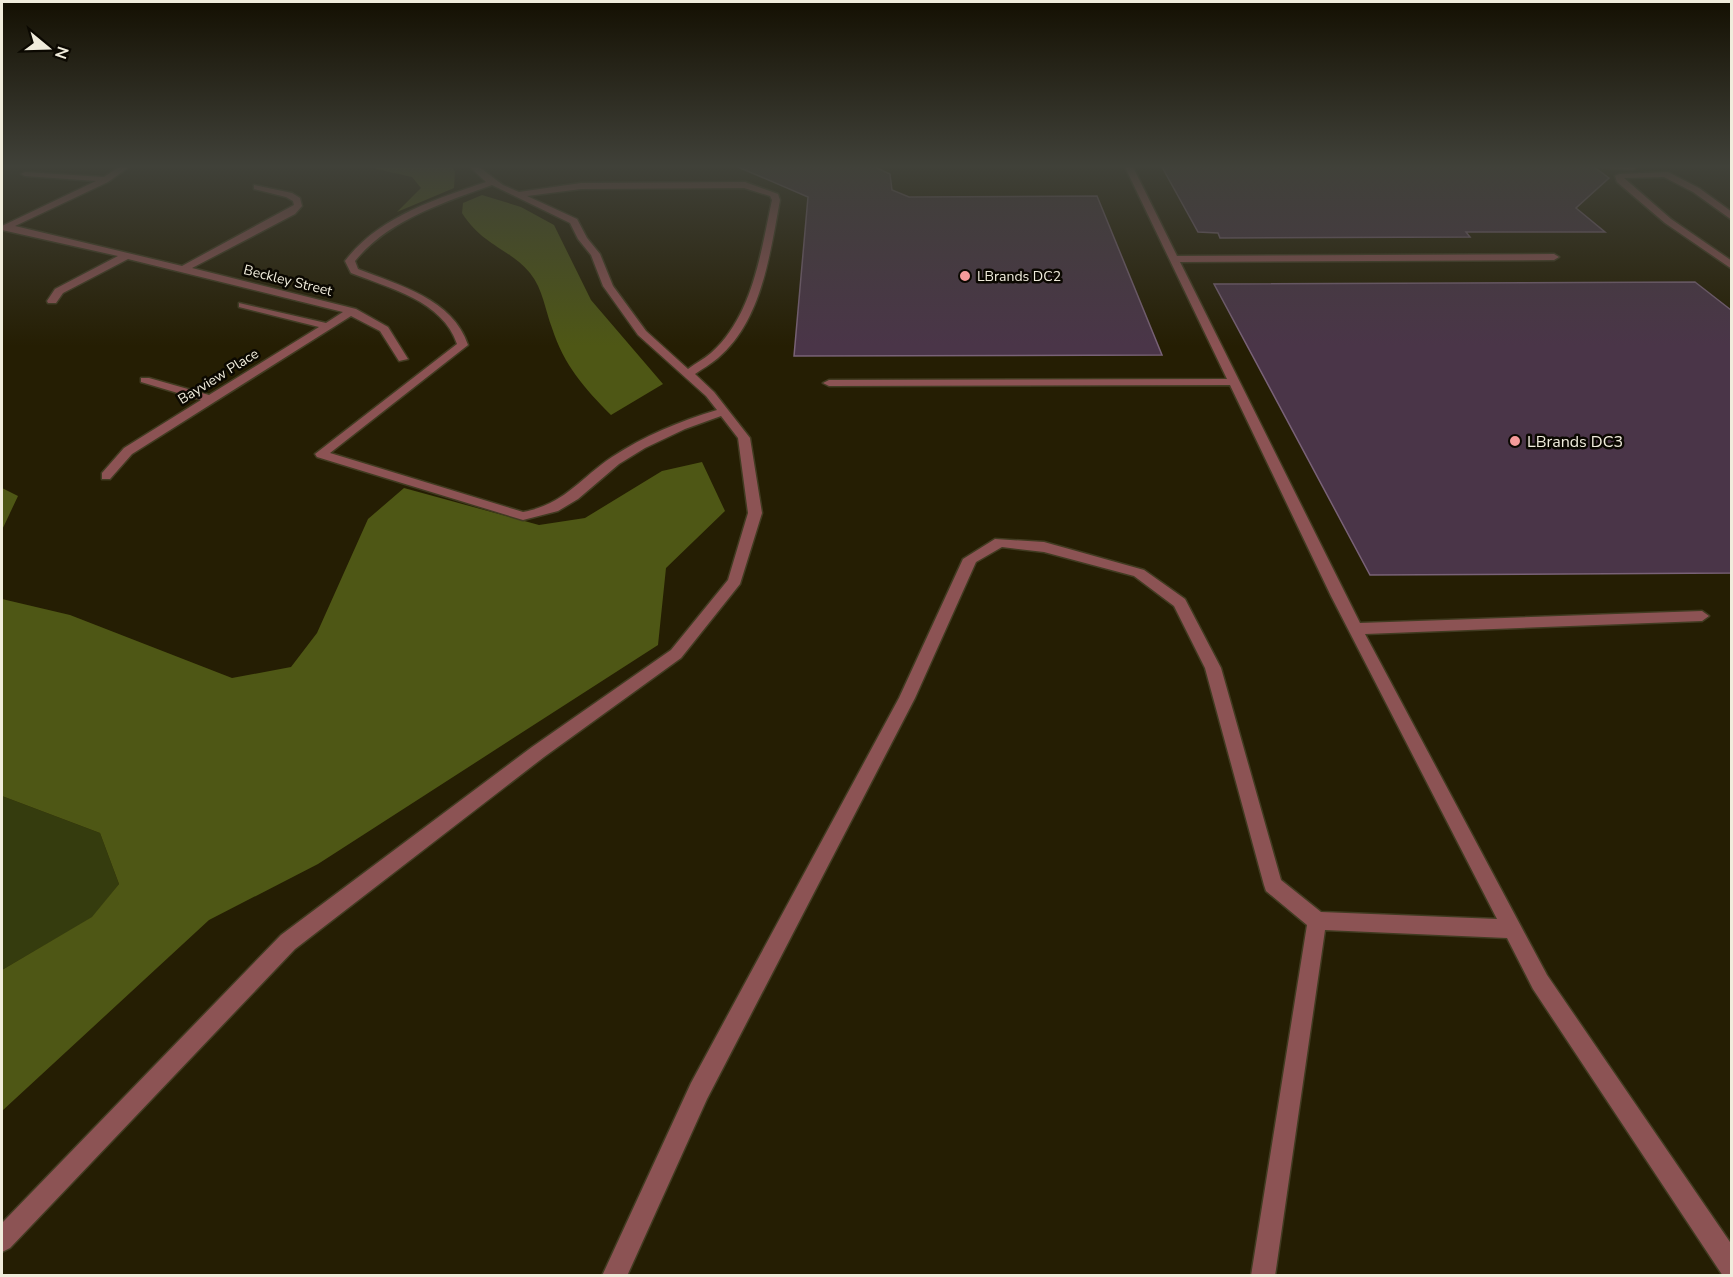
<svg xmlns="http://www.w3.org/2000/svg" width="1733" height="1277" viewBox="0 0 1733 1277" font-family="'Nunito Sans',sans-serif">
	<rect width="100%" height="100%" fill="#251e03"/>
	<path fill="#353c0e" d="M2 796 100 833 119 884 93 917 2 970Z"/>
	<path fill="#4e5715" d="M368 167H451L455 171 454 188 397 212 421 188 412 177Z
		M482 195 521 207 554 225 591 300 663 384 611 415C584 388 564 365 552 328 545 310 543 289 530 273 509 248 483 246 462 213L463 203Z
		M702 462 725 511 666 568 658 645 318 864 209 920 2 1111V970L92 917 119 884 100 833 2 796V599L70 615 232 678 291 667 317 633 368 519 404 488 539 525 585 518 662 471Z
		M2 488 18 496 2 530Z"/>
	<path fill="#4a3548" stroke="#796277" stroke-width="1.5" d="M738 167H875L890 174 892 190 909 197 1097 196 1162 355 794 356 808 197Z
		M1162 167H1594L1609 178 1576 208 1605 232H1466L1470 237 1220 238 1218 233 1198 232Z
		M1695 282 1731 310V573L1370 575 1214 284Z"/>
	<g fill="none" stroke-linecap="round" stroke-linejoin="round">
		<defs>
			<path id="minor" d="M119 167H129L108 182 15 226 182 266 294 205 293 201 286 197 254 189V185L292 193 300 198 302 206 295 214 192 268 356 309 388 327 408 359 399 361 380 331 351 316 132 454 110 479H102V473L124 448 201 400 141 382V378H149L209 395 319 327 239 307V303L326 323 343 312 128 259 63 293 56 303H48L47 301 55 289 118 256 2 230V226L96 181 25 176 21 174 25 172 104 177Z
				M470 167H479L503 185 519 192 581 183 745 182 778 194 780 200C770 253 762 321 718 358 711 364 702 369 695 374L714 392 750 438 762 513 740 584 681 658 544 757 295 949 10 1248 2 1252V1223L281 935 532 747 671 650 728 580 748 513 738 438 721 416 685 429 645 448 619 464 578 499 558 511 523 520 317 457 315 454 457 344C443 301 389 288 351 273L345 261C378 217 436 199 486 182ZM492 185 570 223 578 239 591 255 603 286 638 335 706 396 717 410C680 421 644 436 612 457 579 479 565 504 523 512L330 453 468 345C453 299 399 285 358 269L355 261C388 220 443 203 492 185ZM744 188 770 196 772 200C761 251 753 316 711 353 704 359 696 363 688 369L646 331 613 286 600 254 587 238 577 219 527 196 581 189Z
				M1125 167H1133L1177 256 1554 254 1559 257 1554 260 1180 262 1360 623 1702 611 1709 616 1702 621 1365 634 1547 975 1732 1245V1276H1723L1533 989 1507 938 1325 930 1275 1276H1251L1307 925 1266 891 1264 885 1205 668 1174 606 1134 576 1044 552 1002 547 976 562 915 698 707 1099 627 1276H602L691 1083 899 698 963 559 995 539 1044 542 1144 570 1185 599 1221 668 1281 880 1321 912 1497 919 1331 596 1230 385 829 386 823 383 829 380 1227 379Z
				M1597 167H1636V168L1632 170Z
				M1668 172 1699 188 1732 212V220L1693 192 1664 177 1624 178 1671 219 1732 261V269L1665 223 1617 182 1615 176 1619 174Z"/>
		</defs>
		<use href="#minor" stroke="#413b21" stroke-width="3"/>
		<use href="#minor" fill="#8c5354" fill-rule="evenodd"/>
	</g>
	<linearGradient id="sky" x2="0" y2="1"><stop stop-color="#141002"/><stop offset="0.48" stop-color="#404139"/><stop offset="1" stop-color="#404139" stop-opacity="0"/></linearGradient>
	<rect width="1733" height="346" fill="url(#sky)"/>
	<g fill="#f59b9a" stroke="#0b0801" stroke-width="2">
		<circle cx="965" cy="276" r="6"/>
		<circle cx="1515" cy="441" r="6"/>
	</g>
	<g text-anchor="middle" stroke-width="5" stroke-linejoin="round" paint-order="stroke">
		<g font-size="14" fill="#f0ecdc" stroke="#0b0801" text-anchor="start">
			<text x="977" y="281">LBrands DC2</text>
		</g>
		<g font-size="14" fill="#f0ecdc" stroke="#0b0801">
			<text transform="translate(288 280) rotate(14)" y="5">Beckley Street</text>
			<text transform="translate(218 376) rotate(-32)" y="5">Bayview Place</text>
		</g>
		<g font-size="16" fill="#f0ecdc" stroke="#0b0801" text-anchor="start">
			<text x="1527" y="447">LBrands DC3</text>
		</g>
	</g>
	<rect width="1733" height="1277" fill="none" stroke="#f0ecdc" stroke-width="6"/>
	<g transform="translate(48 48) rotate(109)" stroke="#0b0801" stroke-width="4.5" paint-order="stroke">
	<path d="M0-4.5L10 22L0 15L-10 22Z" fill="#f0ecdc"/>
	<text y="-9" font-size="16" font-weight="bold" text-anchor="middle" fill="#f0ecdc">N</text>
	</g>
</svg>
